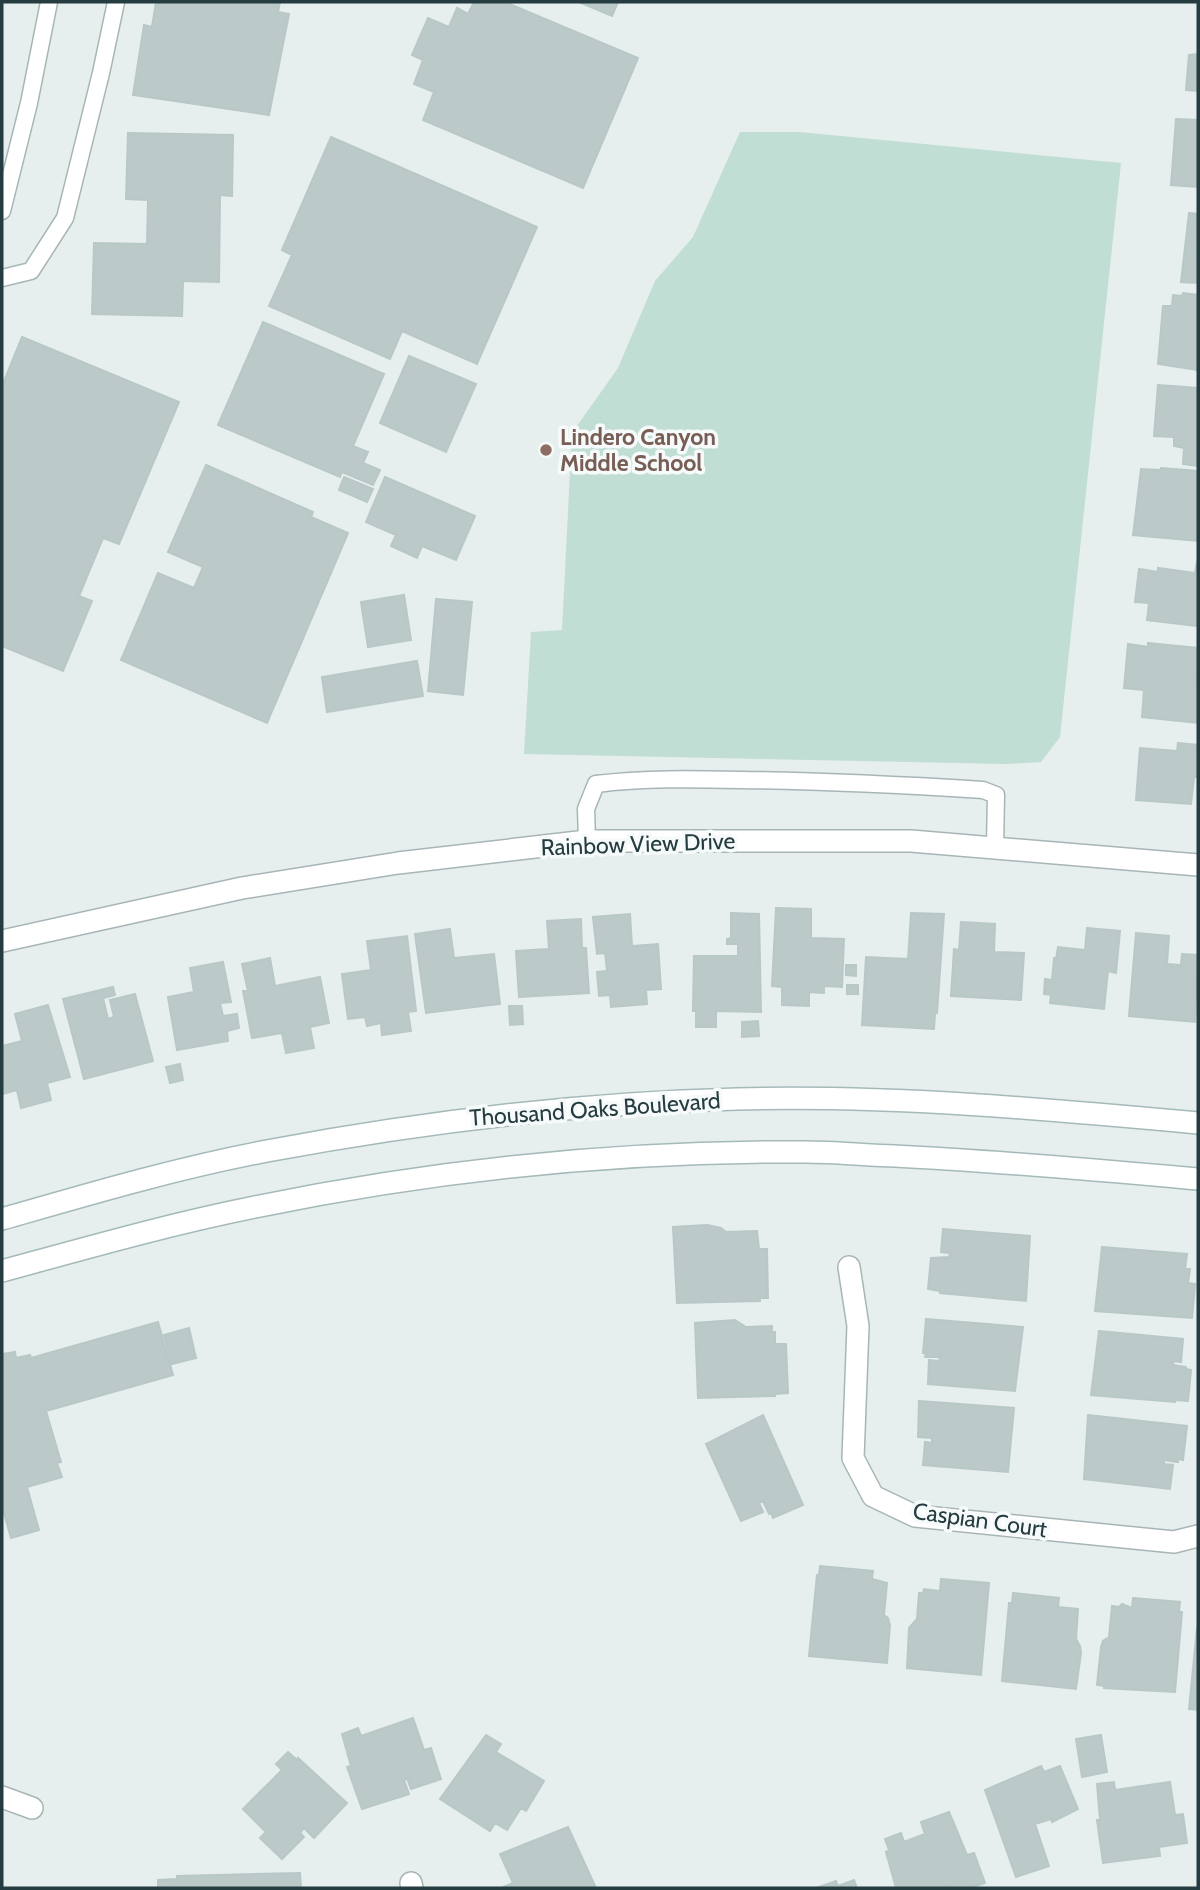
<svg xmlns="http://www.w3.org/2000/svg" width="1200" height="1890" viewBox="0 0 1200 1890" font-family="Cabin,sans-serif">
	<rect width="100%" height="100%" fill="#e6eeee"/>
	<path fill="#c0ded3" d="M740 132H799L1121 163 1060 737 1041 762 1006 764 524 754 531 632 562 630 572 433 618 368 655 281 693 237Z"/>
	<path fill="#bbc9c8" stroke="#b8c8c7" stroke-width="2" d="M156 2H280L278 12 289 14 269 115 133 95 144 25 152 27Z
		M474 2H505L638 58 583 188 423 120 434 92 414 84 423 60 412 55 428 18 449 27 457 8 468 14Z
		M579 2H618L612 16Z
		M1198 54V91L1186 90 1189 55Z
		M1176 119 1198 120V187L1171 185Z
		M128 133 233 135 232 196 220 195 219 282 183 281 182 316 92 314 94 243 147 244 148 200 126 199Z
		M331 137 537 227 477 364 402 331 390 359 269 306 292 255 282 250Z
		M1189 213 1198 214V283L1181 282Z
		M1183 293 1198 295V370L1158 364 1163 306H1172L1173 295 1182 296Z
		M263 322 384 374 353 446 368 452 363 463 380 470 373 485 342 472 340 477 218 425Z
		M22 337 179 402 119 544 103 538 79 596 92 601 63 671 2 646V386Z
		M409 356 476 384 446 452 380 423Z
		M1158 385 1198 388V466L1183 464 1184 448 1174 446V437L1154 436Z
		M206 465 313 512 311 517 348 533 267 723 121 660 158 573 194 588 203 567 168 552Z
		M1161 468 1198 471V541L1133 535 1141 469 1161 470Z
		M344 477 373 489 367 502 339 490Z
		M385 477 475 516 456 560 422 546 417 558 391 546 396 535 366 522Z
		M1197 562 1198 626 1147 620 1149 603 1135 602 1139 569 1158 572V568L1195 573Z
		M404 595 411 640 368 647 361 602Z
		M436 599 472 602 463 695 428 691Z
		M1148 643 1198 648 1196 689H1198V723L1142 717 1144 690 1124 688 1128 644 1148 647Z
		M417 661 423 696 327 712 322 677Z
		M1178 743 1198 745V777H1194L1191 804 1136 800 1140 748 1177 751Z
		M776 908 811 909V938L844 939 842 987 824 986V993L809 992V1006L782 1005V987L772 986Z
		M731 913 759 914 761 1012 716 1011V1027H696V1011H693L694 956H738V944H727V939L731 938Z
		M911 913 944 914 937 1013H935L934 1029 862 1025 866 957 908 959Z
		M630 914 632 946 658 944 661 989 646 990 647 1004 611 1007 610 995 599 996 597 972 607 971 605 953 597 954 593 917Z
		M581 919 582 948H586L589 993 519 997 516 951 549 949 547 921Z
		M961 922 995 924 994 952 1024 953 1021 1000 951 996 954 949 959 950Z
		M1087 928 1120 931 1116 973 1108 971 1104 1009 1050 1003 1051 995 1044 994 1045 979 1052 980 1054 958 1056 959 1058 947 1085 950Z
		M450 929 454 958 494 954 500 1004 426 1013 415 934Z
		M1136 933 1169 936 1167 964 1181 965 1182 954 1198 955 1195 1022 1129 1016Z
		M407 936 416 1011 408 1012 411 1031 382 1035 381 1023 367 1026 365 1017 348 1019 342 974 371 970 367 941Z
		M270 958 275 986 320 977 329 1023 310 1027 314 1048 286 1053 282 1033 252 1038 243 991H248L242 964Z
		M223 962 231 1002 220 1003 223 1016 237 1014 239 1028 227 1031 228 1041 177 1050 168 997 194 992 190 968Z
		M846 965H856V976L846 975Z
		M847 985H858V994H847Z
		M113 987 115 995 103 998 108 1019 114 1017 110 1000 135 994 153 1061 84 1079 63 999Z
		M48 1005 70 1077 47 1083 51 1100 21 1108 17 1090 3 1094 2 1046 22 1041 15 1014Z
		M509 1006H522L523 1024 510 1025Z
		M758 1021 759 1036 742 1037V1022Z
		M180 1064 183 1080 170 1083 166 1067Z
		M707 1225 721 1228 726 1232 757 1231 759 1249H767L768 1298H760V1301L677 1303 673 1227Z
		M943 1229 1030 1236 1026 1301 940 1293V1291L928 1289 931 1258 949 1257 950 1253 941 1252Z
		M1102 1247 1187 1254 1185 1269H1190L1188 1283 1195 1284 1192 1318 1095 1311Z
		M926 1319 1023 1327 1015 1391 928 1384 929 1360 939 1361 940 1357H925L926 1353H923Z
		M735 1320 746 1327 772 1326V1332H775V1344H786L788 1393 775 1394V1396L698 1398 695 1323Z
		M158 1322 173 1375 46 1411 61 1462 57 1463 62 1477 27 1487 39 1530 11 1538 2 1506V1354L15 1352 16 1358 30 1355 31 1358Z
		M189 1328 196 1358 172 1364 164 1335Z
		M1099 1331 1183 1339 1181 1362 1174 1361 1173 1365 1186 1367V1369L1191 1370 1188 1401 1175 1400V1402L1091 1395Z
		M919 1401 1014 1408 1008 1472 923 1465 925 1442 932 1443V1438L918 1437Z
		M763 1415 803 1505 773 1518 771 1513 769 1514 763 1501 759 1503 763 1512 741 1521 706 1444Z
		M1088 1415 1187 1426 1183 1460 1178 1459V1462L1164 1460V1464L1173 1465 1170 1489 1084 1479Z
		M820 1566 873 1571 872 1579 887 1583 884 1615 888 1618 890 1625 887 1663 809 1656 817 1575H819Z
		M941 1579 989 1583 981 1675 907 1668 909 1628 917 1619 919 1593H923L924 1589 940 1591Z
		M1013 1593 1059 1598 1058 1607 1078 1609 1076 1639 1080 1646 1081 1653 1076 1689 1002 1681 1009 1603H1012Z
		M1133 1598 1180 1602 1179 1612H1182L1175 1692 1104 1688V1686L1097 1685 1101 1647 1103 1641 1109 1637 1112 1606 1119 1607 1122 1604 1132 1608Z
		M1197 1628H1198V1710L1189 1709Z
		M413 1718 424 1750 431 1748 441 1779 411 1789 408 1781 410 1778 404 1780 409 1794 362 1809 347 1767 351 1766 342 1734 358 1728 361 1736Z
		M486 1735 501 1744 496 1752 544 1781 526 1811 521 1808 507 1830 495 1823 490 1831 440 1799Z
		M1101 1735 1107 1772 1082 1777 1076 1739Z
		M288 1752 297 1760 298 1758 347 1803 314 1838 304 1828 300 1833 304 1837 282 1859 260 1838 266 1832 243 1809 282 1770 276 1764Z
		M1041 1766 1044 1772 1060 1766 1078 1809 1052 1822 1051 1819 1035 1824 1049 1866 1016 1877 985 1790Z
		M1114 1782 1115 1790 1170 1782 1175 1815 1183 1814 1187 1843 1159 1847 1160 1856 1103 1863 1097 1820H1100L1097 1784Z
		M949 1812 967 1855 974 1853 985 1883 970 1888H952L951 1885 949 1888H896L886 1852 889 1850 885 1839 901 1833 904 1842 925 1834 921 1822Z
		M568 1827 596 1888H501L513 1883 500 1854Z
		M300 1873 301 1888H158V1880L177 1879V1876Z
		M854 1880 857 1888H816L836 1881 838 1886Z"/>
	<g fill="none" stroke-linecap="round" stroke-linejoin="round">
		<defs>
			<path id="service" d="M2 211 29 103 49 2
				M2 278 31 271 65 218 101 73 116 2
				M587 841 586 809 596 784C644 778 693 779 741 780 822 781 902 785 983 790L996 795 995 847"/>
			<path id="minor" d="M2 941 242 888 398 863 587 841H911L1198 865
				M849 1267 858 1326 853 1458 873 1496 915 1516 1174 1542 1198 1536
				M2 1797 32 1808
				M411 1883 412 1888"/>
			<path id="secondary" d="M2 1219C89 1194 177 1168 267 1151 422 1122 579 1103 737 1099 891 1095 1045 1109 1198 1123
				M2 1271C86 1248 170 1224 255 1207 435 1170 621 1151 804 1152 835 1152 865 1155 895 1156 997 1161 1097 1170 1198 1179"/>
		</defs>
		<use href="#service" stroke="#a8b5b6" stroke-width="19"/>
		<use href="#minor" stroke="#a8b5b6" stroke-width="24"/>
		<use href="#secondary" stroke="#a5b9b9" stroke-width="24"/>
		<use href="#service" stroke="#fff" stroke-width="16"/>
		<use href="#minor" stroke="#fff" stroke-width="21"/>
		<use href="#secondary" stroke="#fff" stroke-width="21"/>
	</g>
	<circle fill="#8d6e63" stroke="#f7fafa" stroke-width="2.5" cx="546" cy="450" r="7"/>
	<g text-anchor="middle" stroke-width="7" stroke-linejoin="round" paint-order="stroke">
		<g font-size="23" font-weight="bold" fill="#785e54" stroke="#f7fafa" text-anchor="start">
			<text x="560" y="445">Lindero Canyon<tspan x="560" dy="26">Middle School</tspan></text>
		</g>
		<g font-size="23" fill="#253d40" stroke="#f7fafa">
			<text transform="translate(638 844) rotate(-2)" y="8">Rainbow View Drive</text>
			<text transform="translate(595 1109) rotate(-4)" y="8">Thousand Oaks Boulevard</text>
			<text transform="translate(980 1520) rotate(8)" y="8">Caspian Court</text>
		</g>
	</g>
	<rect width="1200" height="1890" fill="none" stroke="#253d40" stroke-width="7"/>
</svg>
